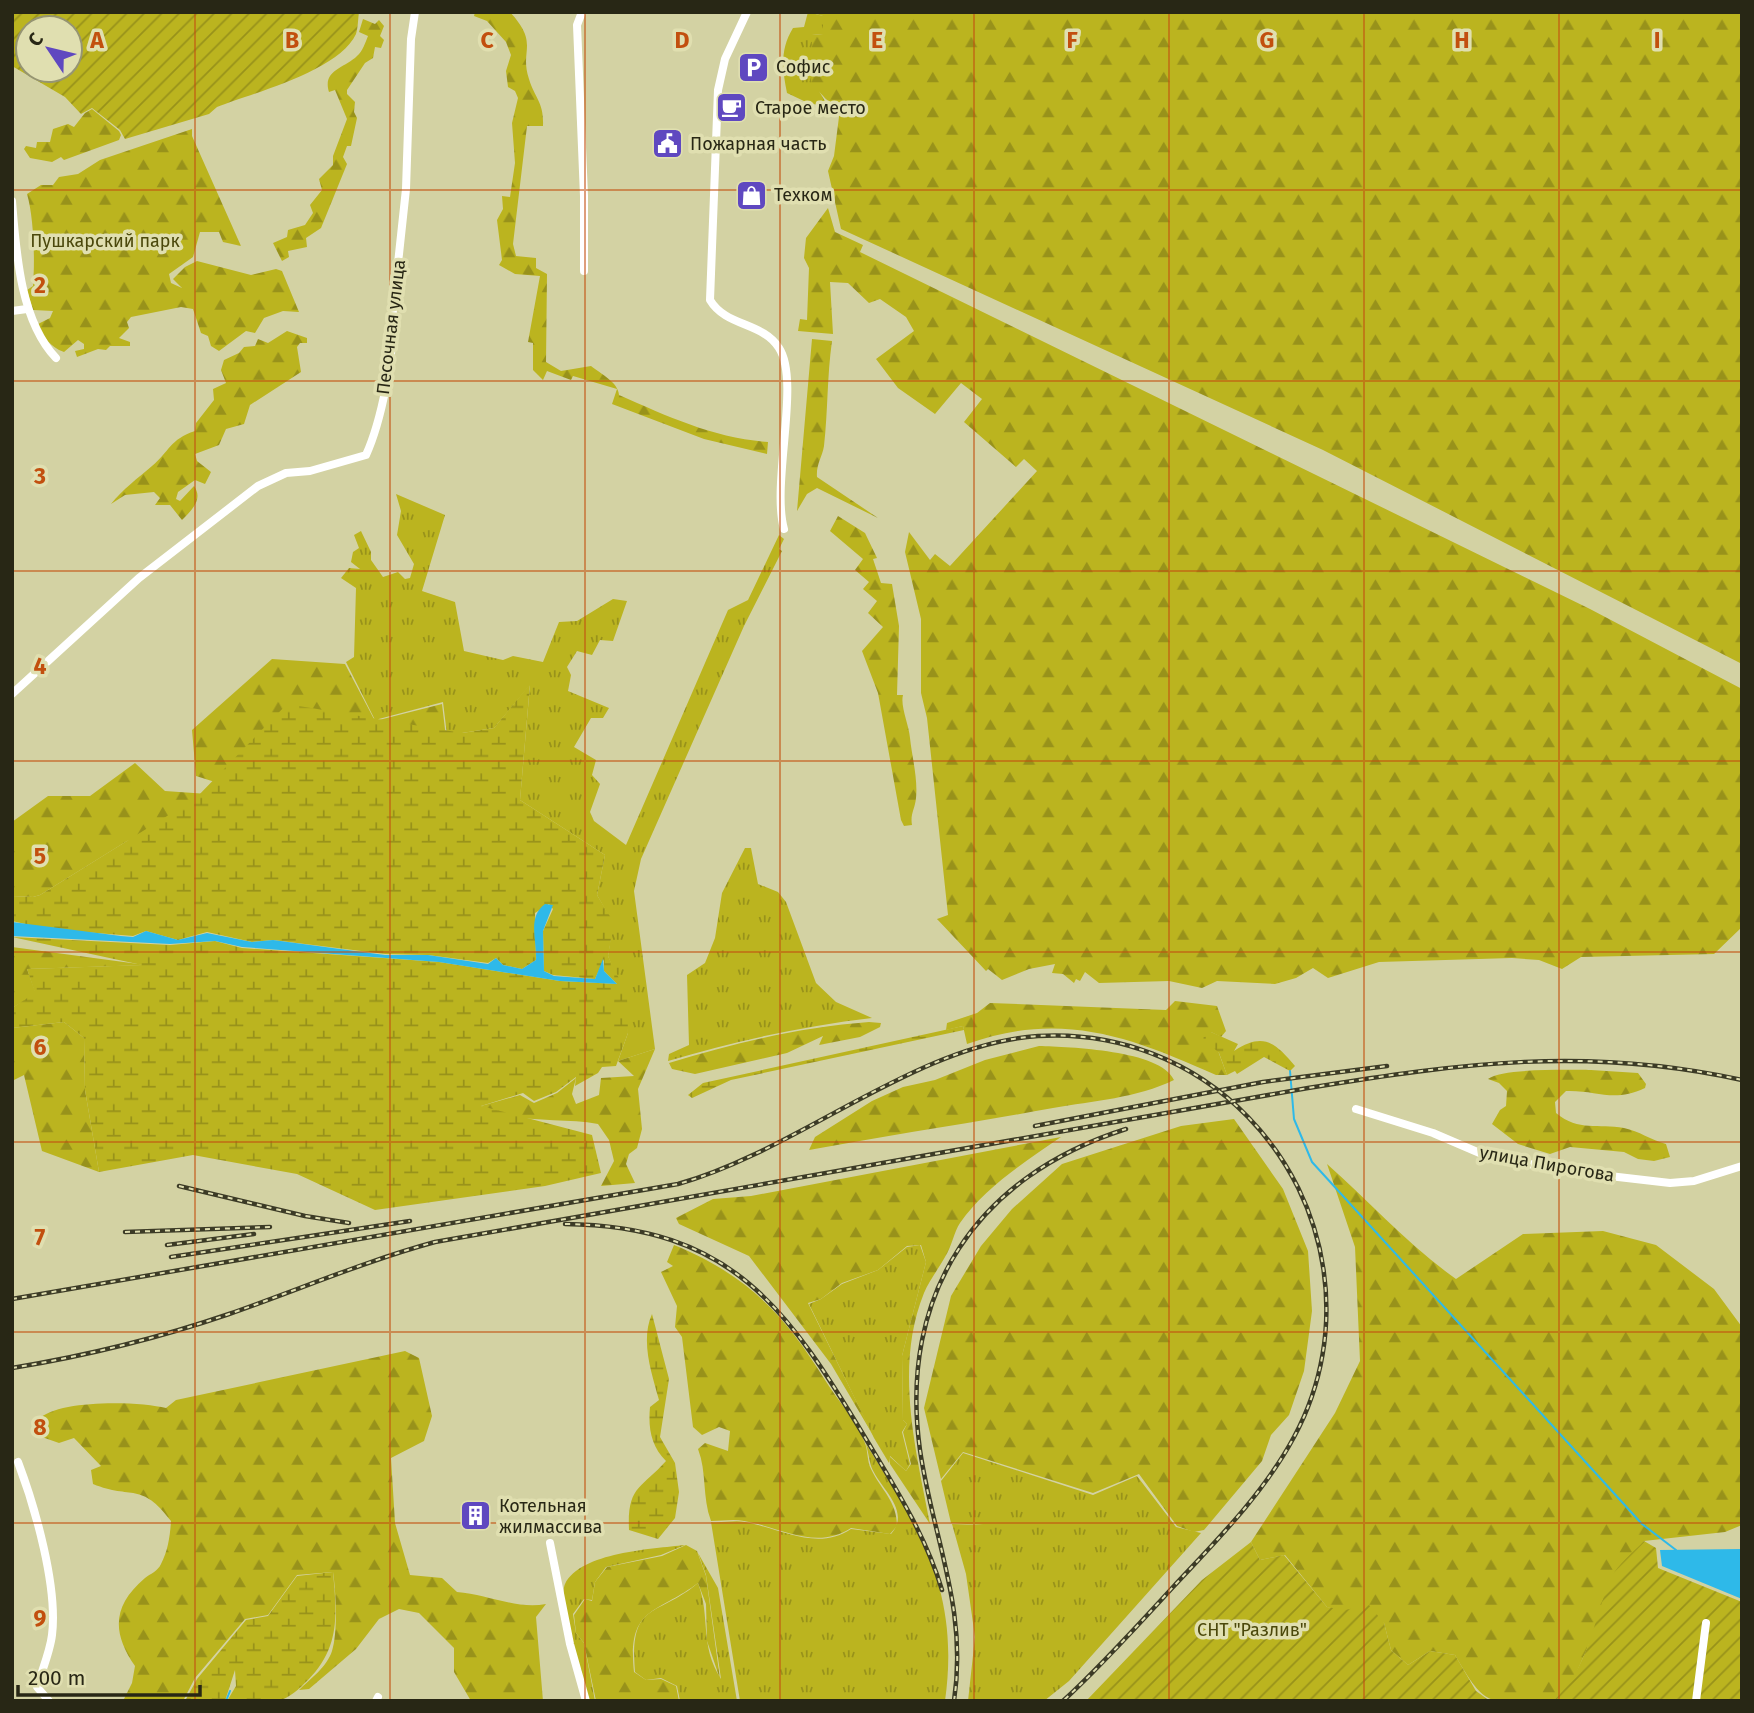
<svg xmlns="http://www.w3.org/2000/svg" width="1754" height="1713" viewBox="0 0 1754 1713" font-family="'Fira Sans',sans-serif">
	<defs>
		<pattern id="grass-tufts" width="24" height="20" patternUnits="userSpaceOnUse" patternTransform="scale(1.75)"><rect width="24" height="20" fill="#bbb41f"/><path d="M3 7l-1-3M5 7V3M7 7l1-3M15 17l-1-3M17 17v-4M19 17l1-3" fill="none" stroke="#98921a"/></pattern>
		<pattern id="forest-firs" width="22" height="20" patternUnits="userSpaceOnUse" patternTransform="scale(1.75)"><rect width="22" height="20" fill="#bbb41f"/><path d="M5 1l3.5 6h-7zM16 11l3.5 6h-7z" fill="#98921a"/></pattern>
		<pattern id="wetland-marsh" width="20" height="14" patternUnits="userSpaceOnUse" patternTransform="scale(1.75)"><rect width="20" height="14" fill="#bbb41f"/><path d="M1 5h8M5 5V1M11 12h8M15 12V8" fill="none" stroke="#98921a"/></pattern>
		<pattern id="garden-furrows" width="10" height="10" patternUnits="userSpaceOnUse" patternTransform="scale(1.75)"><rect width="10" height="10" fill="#bbb41f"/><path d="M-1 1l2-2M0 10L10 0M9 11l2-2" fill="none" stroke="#98921a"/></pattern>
	</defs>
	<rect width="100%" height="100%" fill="#d3d2a3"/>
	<path fill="url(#grass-tufts)" d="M808 12 823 16V34L812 35 819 91 829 108 806 102 787 93C782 69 780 49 793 28L804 27Z
		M396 494 445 515 422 591 455 602 464 651 503 660 513 656 543 662 559 622 577 621 613 599 627 601 613 641 600 640 592 655 577 651 567 667 571 675 568 691 609 708 603 718H591L574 747 596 760 592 775 600 784 590 812 594 821 626 845 728 610 748 600 779 535 784 539 779 549 782 551 744 626 641 859 634 891 655 1049 618 1061 628 1033 615 973 608 956 613 923 597 895 605 855 520 800 530 685 494 728 462 733 448 743 443 702 375 720 346 662 354 657 356 588 341 578 349 568 360 569 351 562 353 552 359 548 354 535 361 531 371 552V560L383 577 398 572 405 579 410 578 414 564 397 535 401 511Z
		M745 848H751L758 884 778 892 786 902 816 983 836 1002 872 1018C803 1026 735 1041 668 1061L669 1054 689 1045 687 975 705 963 715 938 722 893Z
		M920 1245 926 1262 902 1356 903 1420 907 1424 902 1432 910 1464 906 1471 890 1456 889 1463 874 1438 809 1304 821 1299 842 1284 878 1270 907 1247Z
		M866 1444C922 1532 960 1593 945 1701H740L711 1522C722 1523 735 1520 745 1522 779 1528 817 1552 851 1529L891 1534C912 1510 879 1488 871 1466 869 1459 868 1451 866 1444Z
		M963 1453 1093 1495 1137 1476 1176 1527 1201 1533 1069 1681 1044 1701H968L975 1637 966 1574 952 1524 983 1525 951 1523 941 1481Z
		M685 1545 661 1555 606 1567 595 1582 592 1600 584 1599 573 1614 576 1633 584 1643 595 1701H588C583 1681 558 1598 565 1584 581 1552 652 1549 685 1545Z
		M698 1553 718 1588 737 1701H680L677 1686 661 1678 646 1680 635 1672C629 1600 657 1618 698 1583 711 1618 699 1644 721 1679L706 1575Z"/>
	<path fill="url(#forest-firs)" d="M475 12H510C540 45 519 49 529 79 535 99 544 102 543 126H527L513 244 516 256 536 258V268L547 274 546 362 561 371 591 366C601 374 618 382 619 395 669 417 714 438 768 442L767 454 704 439 612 404 617 389 573 376 571 380 547 371 543 380 533 370V343L528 342 540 276 515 274 499 265 502 260 497 220 503 209 502 196 510 197 515 163 512 123 518 98 515 91 508 87 506 71 511 55 506 42 487 21 474 16Z
		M808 12H1742V664L1323 450 841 229 828 171 834 156 840 109C823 100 824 94 811 85L812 35 823 34V16Z
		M363 19 375 24 379 20 384 26 380 36 384 40 381 48 375 47 373 58 365 63 347 90V94L355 102 354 112 357 118 351 146H347L343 157 347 164 321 228 306 238 307 247 288 251 289 257 282 261 273 243 287 237 288 230 305 225 313 213 310 205 322 190 319 179 333 165V156L347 119 335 90 329 92C322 70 345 68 357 56 363 51 365 43 368 36L359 32Z
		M92 109 119 131 121 135 119 140 64 160 61 157 52 162 30 158 24 149 26 146 36 148 37 142H50L53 129 68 124 74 127 85 113Z
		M192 129V136L241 246 223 242 219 232H200L193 257 169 274 171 283 182 288 173 279 185 267 197 261 251 275 276 269 282 271 299 312 283 311 264 318 255 333 246 331 219 351 211 346 208 336 201 333 193 309 181 307 131 317 127 322 129 328 119 338 130 342V346H110L106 350 98 349 77 357 75 351 84 349V344L78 340 64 352C50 347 43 337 38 324L50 318 53 311 33 310 27 290 33 286C35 261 34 218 27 194L41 185H53L59 177 78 174 100 160Z
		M828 208 835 232 863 245 860 252 1590 609 1742 689V927L1714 954 1581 957 1562 969 1539 960 1512 958 1379 962 1328 978 1313 968 1296 978 1275 984 1217 981 1202 988 1169 981 1099 983 1085 972 1080 981 1076 979 1074 983 1063 974 1052 973 1055 964 1029 969 1002 980 988 969 986 971 937 919 948 915 927 718 921 693V619L905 552 909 532 930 560 935 554 950 566 1037 471 1024 459 1016 467 964 422 982 399 961 383 935 414 898 388 876 359 914 331 906 317 880 299 869 303 848 283 830 282 833 334 798 331 800 319 807 320 809 268 804 258 806 238Z
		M287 331 307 338V343H300L297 347 301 372 250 405 244 424 226 429 219 445 195 454 197 461 211 472 205 484 195 480 178 492 176 499 180 501 194 486C203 499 193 509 182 520L170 505H155L160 498 154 492 125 495 111 504C123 489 138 478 152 466 169 452 170 439 195 431L196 423 214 400 213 389 226 383 221 370 224 360 239 353 244 347 255 346 258 339 268 343Z
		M812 339 832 341C827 376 828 411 824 446 822 458 816 464 817 477L878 518 817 488 807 494 797 511Z
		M838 516 865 533 877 558 873 559 881 583 892 584 899 626 897 695H903C900 706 909 725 910 738 912 757 918 779 916 798 915 809 910 814 912 825L904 826 901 820 878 693 862 651 883 627 868 613 877 601 863 589 869 582 855 570 863 559 830 531Z
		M272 659 345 664 375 721 442 704 447 746 127 841 40 895 33 897 12 896V822L48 796H90L135 763 165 791 208 794 215 782 196 776 192 730Z
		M12 947 146 965 27 969 36 994 12 1008Z
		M1175 1001 1217 1006 1226 1031 1221 1037 1211 1032 1227 1075H1216C1131 1037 1061 1010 967 1044L963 1026 946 1030 947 1023 977 1013 990 1003 1166 1010Z
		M64 1022 84 1038 85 1090 99 1172 42 1151 24 1075 12 1081V1028Z
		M869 1022 881 1023 880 1027 860 1037 819 1045 823 1036 787 1053 695 1074 672 1069 669 1063C734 1043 801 1027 869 1022Z
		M1039 1046C1069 1047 1161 1050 1174 1080 1137 1098 1093 1101 1053 1108 972 1123 890 1135 809 1150L815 1137 872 1101 903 1087 935 1080 985 1060Z
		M655 1049 638 1089 642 1129 637 1148 629 1154 626 1164 635 1183 601 1186 614 1161 609 1140 598 1124C561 1117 514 1125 481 1106L520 1095 534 1103 557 1093 576 1078 572 1094 576 1104 599 1095 601 1078 634 1076 618 1061Z
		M1591 1070 1638 1073 1646 1084 1645 1088C1613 1103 1598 1090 1566 1091L1555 1102 1556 1113C1579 1132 1598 1123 1624 1128 1639 1131 1651 1140 1666 1144L1670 1157 1654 1161 1638 1159 1624 1152 1570 1147 1550 1154 1518 1144 1492 1124 1500 1110 1506 1106 1507 1091 1499 1083 1488 1079C1502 1068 1569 1070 1591 1070Z
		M1234 1119 1283 1189 1308 1251 1312 1311 1304 1371 1289 1415 1271 1435 1262 1461 1204 1530 1194 1532 1177 1526 1139 1474 1093 1493 963 1452 941 1479 924 1408 951 1296 981 1246 1012 1209 1062 1164 1181 1126Z
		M1061 1137C1026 1161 985 1187 960 1223 954 1232 952 1246 945 1257 939 1268 929 1281 924 1293 894 1367 916 1450 930 1524L890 1464 889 1456 906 1471 911 1464 903 1432 907 1424 903 1420 902 1356 926 1262 921 1245 907 1246 878 1270 842 1283 821 1299 808 1303 874 1437 831 1364 749 1256 679 1224 676 1218 713 1199 751 1196Z
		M1327 1164C1370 1202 1409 1246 1456 1279L1523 1234 1603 1231 1656 1245 1714 1289 1742 1327V1525L1725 1532 1644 1541 1593 1635 1571 1685 1553 1701C1490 1701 1488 1713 1455 1655L1430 1651 1408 1665 1391 1650 1384 1623 1327 1607 1285 1555 1260 1560 1251 1542 1335 1413 1360 1361 1355 1247Z
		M674 1245C747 1275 784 1314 825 1380 838 1401 856 1420 865 1443 868 1451 867 1461 871 1469 881 1490 897 1501 897 1526L890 1534 851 1528C816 1551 780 1527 744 1521 734 1519 722 1521 711 1521 702 1497 707 1472 698 1449L705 1443 728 1451 730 1431 719 1427 702 1435 693 1427 682 1337 675 1327 677 1306 661 1272 673 1266 667 1262Z
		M405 1351 419 1358 432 1416 424 1441 391 1458 395 1523 410 1575 442 1578 457 1592C487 1594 517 1610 546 1604L536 1617 543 1701H471L454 1672V1648L419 1613 399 1609 379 1619 356 1649 309 1689 299 1690C310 1679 327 1667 332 1651 338 1632 336 1592 333 1572L297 1575 268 1615 245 1619 195 1678 183 1701H123L132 1683 135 1666C112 1633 112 1606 145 1578 150 1574 158 1571 161 1564 168 1551 170 1536 171 1521 141 1481 132 1500 93 1484L91 1470 101 1466 74 1438 59 1443 39 1436 38 1420C56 1399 139 1401 166 1408L176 1400Z
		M686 1545 697 1551 706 1576 720 1679 707 1641 706 1604 698 1583C657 1614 627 1606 634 1672L646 1680 661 1679 676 1686 679 1701H596L584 1643 576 1633 574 1615 585 1599 592 1601 595 1582 607 1567 662 1556Z"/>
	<path fill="url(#wetland-marsh)" d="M530 684 520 800 605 855 597 895 614 923 608 956 627 995 628 1033 616 1066 602 1067 598 1073 575 1086 576 1077 556 1092 534 1101 523 1093 481 1106 592 1135 601 1173 545 1186 375 1210 297 1174 193 1155 99 1172 85 1090 84 1038 64 1022 12 1028V1008L35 993 27 969 142 965 12 937 170 945 215 941 242 948 439 962 560 981 617 984 604 971V959L595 979 553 975 544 971 543 931 553 909 549 904 535 913 536 960 522 969 503 965 496 958 488 963 428 955 385 954 273 940 252 942 207 932 178 940 146 931 133 936 48 929 12 921V896L33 897 40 895 196 798 287 704 462 733 494 728Z
		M963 1026 964 1030 731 1080 692 1098 688 1095 703 1083Z
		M1211 1032 1238 1044 1234 1051C1263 1032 1275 1042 1295 1066L1290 1071 1264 1057 1237 1074 1235 1071 1227 1075 1219 1053 1203 1038Z
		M652 1314 669 1379 660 1437 675 1463 679 1492 675 1518 658 1539 629 1530C627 1486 641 1489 666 1461 651 1446 648 1428 650 1407L659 1400C652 1374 640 1341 652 1314Z
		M333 1572C337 1616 340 1647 308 1680 300 1688 289 1699 277 1701 261 1703 243 1701 227 1701L236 1686 235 1670 225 1701H185L197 1679 246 1620 268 1616 297 1576Z"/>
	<path fill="url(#garden-furrows)" fill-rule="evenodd" d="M14 12H359C358 19 358 28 356 34 339 71 253 93 217 107L209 114 125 139 120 130 92 108 81 114 65 97 12 66ZM28 28H70V70H28Z
		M1644 1541 1656 1548 1658 1568 1742 1602V1701H1553C1589 1669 1593 1620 1611 1578 1617 1565 1634 1552 1644 1541Z
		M1251 1542 1260 1560 1284 1555 1327 1607 1345 1610 1369 1605 1384 1623 1391 1650 1408 1665 1430 1651 1455 1655 1476 1691 1490 1701H1086L1202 1580Z"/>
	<path fill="#2eb9e9" d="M545 904 553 905 543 931 544 971 554 976 595 979 603 959 604 971 617 984 560 981 439 962 242 947 215 941 170 944 12 936V922L121 936 133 937 146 931 178 940 207 933 252 942 273 940 385 955H428L488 964 496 958 503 965 522 969 536 960C537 940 527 917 545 904Z
		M1742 1549V1599L1662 1566 1660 1550Z"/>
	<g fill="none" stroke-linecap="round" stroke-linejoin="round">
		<path stroke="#2eb9e9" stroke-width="2" d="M1290 1071 1294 1119 1312 1162 1642 1524 1676 1550
			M226 1701 230 1691"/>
		<path stroke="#fff" stroke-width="8" d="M582 12 577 25 584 196V271
			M747 12 725 59 718 90 710 300C726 327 763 322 779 348 801 381 771 483 784 529
			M12 201C16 251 20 320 56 358
			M12 311 27 309
			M12 694 139 578 258 486 286 473 310 471 366 455C381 422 395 354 392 319L406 189 411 39 415 12
			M1356 1109 1433 1133 1489 1157 1575 1172 1670 1183 1694 1181 1742 1166
			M18 1462C35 1507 58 1587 52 1635 50 1652 42 1670 37 1687L49 1701
			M550 1543 570 1644 586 1701
			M376 1701 378 1697
			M1696 1701 1706 1623"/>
		<defs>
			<path id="rail" d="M1035 1126 1263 1082 1387 1066
				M179 1186 305 1216 349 1223
				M565 1224C732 1226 788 1309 866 1439 895 1487 926 1536 942 1590
				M125 1232 270 1227
				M167 1245 254 1234
				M171 1257 410 1221
				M12 1299 678 1184C799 1150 916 1044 1038 1036 1117 1031 1194 1061 1248 1117 1331 1202 1351 1332 1294 1437 1264 1493 1217 1540 1174 1586 1138 1625 1102 1665 1063 1701
				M12 1368C85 1356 159 1338 229 1314 298 1290 365 1261 435 1242L1308 1088C1461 1063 1588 1046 1742 1080
				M954 1701C968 1608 933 1539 920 1450 898 1294 977 1176 1126 1129"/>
		</defs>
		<use href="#rail" stroke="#3c3b26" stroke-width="4.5"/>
		<use href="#rail" stroke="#e0dfb0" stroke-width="2" stroke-dasharray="5" stroke-linecap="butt"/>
	</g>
	<path fill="none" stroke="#c24f0e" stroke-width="2" stroke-opacity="0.55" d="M195 12V1701M390 12V1701M585 12V1701M780 12V1701M974 12V1701M1169 12V1701M1364 12V1701M1559 12V1701M12 190H1742M12 381H1742M12 571H1742M12 761H1742M12 952H1742M12 1142H1742M12 1332H1742M12 1523H1742"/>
	<defs>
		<symbol id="parking-square" viewBox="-11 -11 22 22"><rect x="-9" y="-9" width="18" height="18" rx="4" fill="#5f48c0" stroke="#e0dfb0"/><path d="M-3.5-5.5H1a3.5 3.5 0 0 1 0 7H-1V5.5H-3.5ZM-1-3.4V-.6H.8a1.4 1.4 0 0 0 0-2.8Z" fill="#fff"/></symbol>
		<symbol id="cafe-square" viewBox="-11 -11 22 22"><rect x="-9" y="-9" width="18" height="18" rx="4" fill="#5f48c0" stroke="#e0dfb0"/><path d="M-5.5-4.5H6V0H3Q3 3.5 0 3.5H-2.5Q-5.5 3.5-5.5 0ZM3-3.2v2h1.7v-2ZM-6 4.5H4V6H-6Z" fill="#fff"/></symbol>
		<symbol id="civic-square" viewBox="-11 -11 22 22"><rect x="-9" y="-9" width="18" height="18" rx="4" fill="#5f48c0" stroke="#e0dfb0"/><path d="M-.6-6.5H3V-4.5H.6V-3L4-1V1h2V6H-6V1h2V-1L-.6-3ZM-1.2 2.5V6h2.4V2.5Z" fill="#fff"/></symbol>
		<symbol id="shop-square" viewBox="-11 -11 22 22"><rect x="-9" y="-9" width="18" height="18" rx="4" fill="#5f48c0" stroke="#e0dfb0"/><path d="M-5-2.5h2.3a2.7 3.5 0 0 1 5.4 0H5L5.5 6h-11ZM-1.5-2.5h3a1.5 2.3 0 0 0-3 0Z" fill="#fff"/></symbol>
		<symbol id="building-square" viewBox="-11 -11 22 22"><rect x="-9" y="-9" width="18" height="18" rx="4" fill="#5f48c0" stroke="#e0dfb0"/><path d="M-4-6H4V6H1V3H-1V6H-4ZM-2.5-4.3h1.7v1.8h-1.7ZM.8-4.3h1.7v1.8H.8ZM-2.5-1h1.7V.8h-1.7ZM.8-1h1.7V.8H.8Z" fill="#fff"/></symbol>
	</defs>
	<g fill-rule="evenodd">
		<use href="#parking-square" x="736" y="50" width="35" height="35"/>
		<use href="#cafe-square" x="714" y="90" width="35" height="35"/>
		<use href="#civic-square" x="650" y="126" width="35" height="35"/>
		<use href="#shop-square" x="734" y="178" width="35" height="35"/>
		<use href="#building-square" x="458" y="1498" width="35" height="35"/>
	</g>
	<g text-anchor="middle" stroke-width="7" stroke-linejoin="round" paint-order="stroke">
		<g font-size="18" fill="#282715" stroke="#e0dfb0" text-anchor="start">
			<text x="776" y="73">Софис</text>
			<text x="755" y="114">Старое место</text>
			<text x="690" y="150">Пожарная часть</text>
			<text x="774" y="201">Техком</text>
			<text x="499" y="1512">Котельная<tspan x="499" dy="21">жилмассива</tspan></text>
		</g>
		<g font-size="18" fill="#4b480b" stroke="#e0dfb0">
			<text x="105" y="247">Пушкарский парк</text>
			<text x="1252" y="1636">СНТ "Разлив"</text>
		</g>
		<g font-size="18" fill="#282715" stroke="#e0dfb0">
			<text transform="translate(391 327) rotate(-83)" y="6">Песочная улица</text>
			<text transform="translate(1547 1164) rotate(10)" y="6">улица Пирогова</text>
		</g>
	</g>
	<g font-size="23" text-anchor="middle" font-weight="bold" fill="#c24f0e" stroke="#e0dfb0" stroke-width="7" stroke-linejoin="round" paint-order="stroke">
		<text x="97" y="48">A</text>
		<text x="292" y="48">B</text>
		<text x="487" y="48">C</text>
		<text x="682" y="48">D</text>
		<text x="877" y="48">E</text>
		<text x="1072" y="48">F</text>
		<text x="1267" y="48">G</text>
		<text x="1462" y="48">H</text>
		<text x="1657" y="48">I</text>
		<text x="40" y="293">2</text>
		<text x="40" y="484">3</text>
		<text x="40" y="674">4</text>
		<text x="40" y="864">5</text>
		<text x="40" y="1055">6</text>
		<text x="40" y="1245">7</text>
		<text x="40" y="1435">8</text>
		<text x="40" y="1626">9</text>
	</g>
	<rect width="1754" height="1713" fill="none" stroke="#282715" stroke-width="28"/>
	<g transform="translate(49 49) rotate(305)"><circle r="33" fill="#e0dfb0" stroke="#969572" stroke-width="2"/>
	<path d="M0-5L12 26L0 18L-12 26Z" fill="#5f48c0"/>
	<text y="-10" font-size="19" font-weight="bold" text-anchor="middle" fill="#282715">С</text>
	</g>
	<path d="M18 1685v10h182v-10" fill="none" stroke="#282715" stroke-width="3.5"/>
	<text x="28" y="1685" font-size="21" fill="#282715" stroke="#e0dfb0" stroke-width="5" paint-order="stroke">200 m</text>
</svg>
